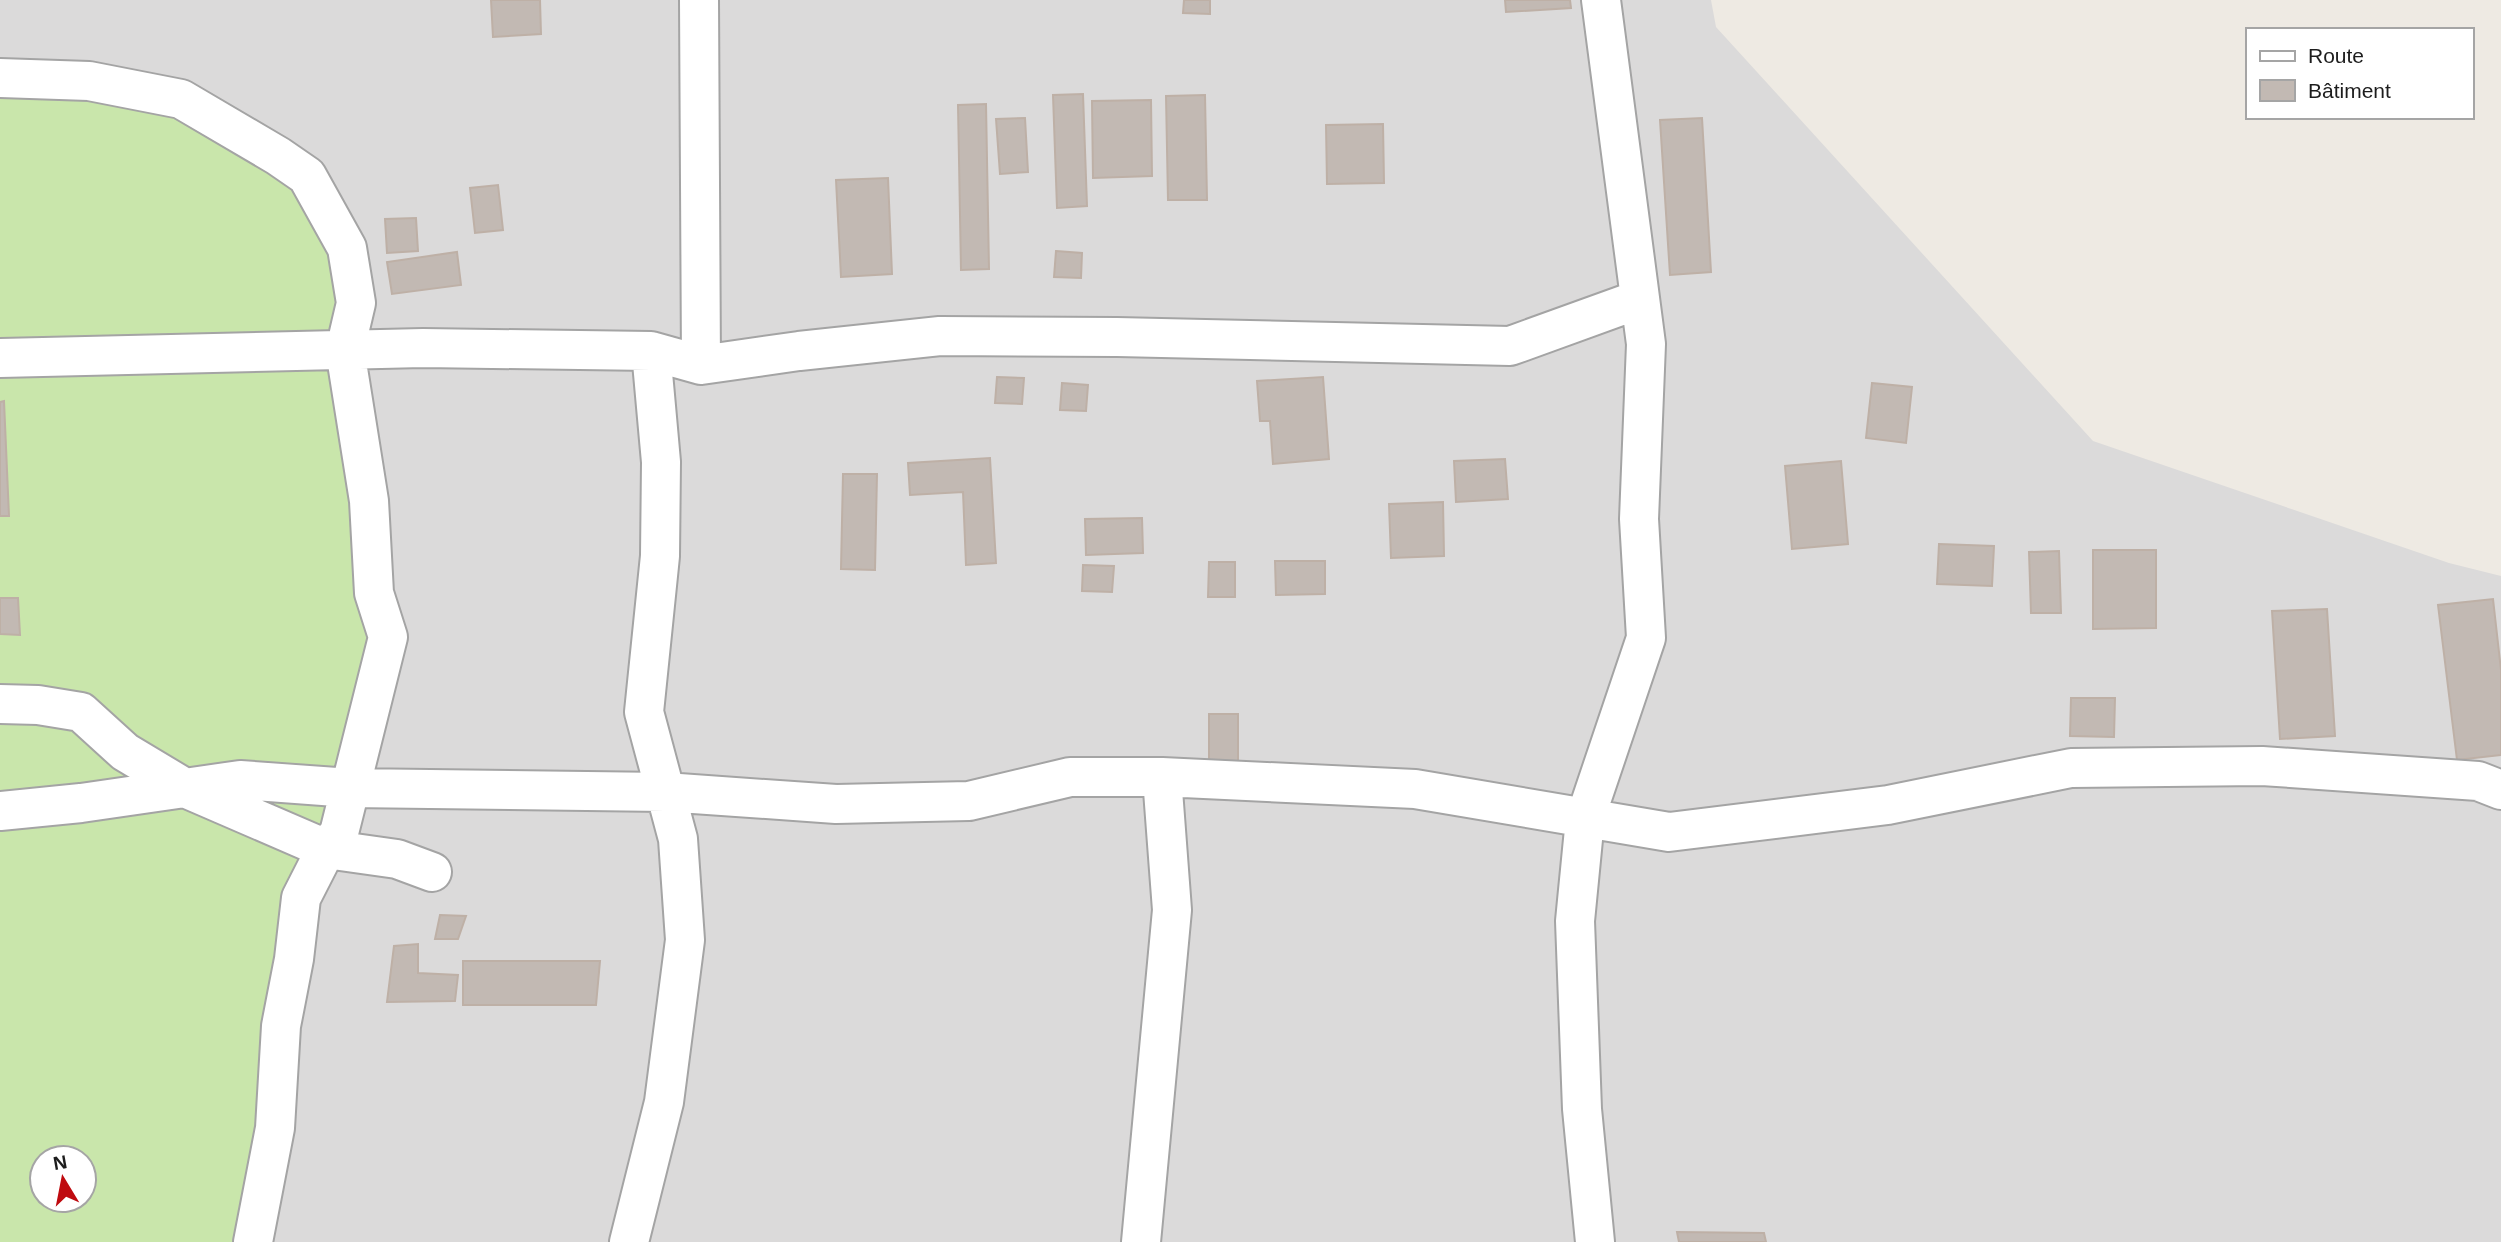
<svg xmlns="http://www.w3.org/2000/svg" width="2501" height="1242" viewBox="0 0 2501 1242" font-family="Arial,sans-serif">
	<rect width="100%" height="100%" fill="#eeeae3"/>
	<path fill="#dbdada" d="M0 0H1711L1716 27 2093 441 2449 563 2501 576V1242H160L0 849Z"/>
	<path fill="#c9e6ab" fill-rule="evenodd" d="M0 78 89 81 278 156 347 248 388 637 301 898 253 1242H0ZM42 1158H84V1200H42Z"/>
	<path fill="#c2b9b3" stroke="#beb0a6" stroke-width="2" d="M491 0H540L541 34 493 37Z
		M1184 0H1210V14L1183 13Z
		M1505 0H1570L1571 8 1506 12Z
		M1083 94 1087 206 1057 208 1053 95Z
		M1205 95 1207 200H1168L1166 96Z
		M1151 100 1152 176 1093 178 1092 101Z
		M986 104 989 269 961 270 958 105Z
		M1025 118 1028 172 1000 174 996 119Z
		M1702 118 1711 272 1670 275 1660 120Z
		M1383 124 1384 183 1327 184 1326 125Z
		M888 178 892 274 841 277 836 180Z
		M498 185 503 230 475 233 470 188Z
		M416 218 418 251 387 253 385 219Z
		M1056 251 1082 253 1081 278 1054 277Z
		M457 252 461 285 392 294 387 262Z
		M997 377 1024 378 1022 404 995 403Z
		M1323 377 1329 459 1273 464 1270 421H1260L1257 381Z
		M1062 383 1088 385 1086 411 1060 410Z
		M1872 383 1912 387 1906 443 1866 438Z
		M4 401 9 516H0V402Z
		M990 458 996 563 966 565 963 492 910 495 908 463Z
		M1505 459 1508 499 1456 502 1454 461Z
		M1841 461 1848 544 1792 549 1785 466Z
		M843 474H877L875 570 841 569Z
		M1443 502 1444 556 1391 558 1389 504Z
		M1142 518 1143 553 1086 555 1085 519Z
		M1939 544 1994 546 1992 586 1937 584Z
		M2093 550H2156V628L2093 629Z
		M2059 551 2061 613H2031L2029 552Z
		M1275 561H1325V594L1276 595Z
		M1209 562H1235V597H1208Z
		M1083 565 1114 566 1112 592 1082 591Z
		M0 598H18L20 635 0 634Z
		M2493 599 2501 670V755L2457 760 2438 605Z
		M2327 609 2335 736 2280 739 2272 611Z
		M2071 698H2115L2114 737 2070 736Z
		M1209 714H1238V764H1209Z
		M440 915 466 916 458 939H435Z
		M418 944V973L458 975 455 1001 387 1002 394 946Z
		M463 961H600L596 1005H463Z
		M1677 1232 1764 1233 1766 1242H1679Z"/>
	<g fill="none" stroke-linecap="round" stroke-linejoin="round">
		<defs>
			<path id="minor" d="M699 0 701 365
				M0 78 89 81 181 99 278 156 307 176 347 248 356 303 345 350 369 501 374 593 388 637 339 833 326 849 301 898 294 959 281 1026 275 1128 253 1242
				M0 358 423 348 651 351
				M0 704 38 705 81 712 125 752 185 788 326 849 397 859 432 872
				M0 811 81 803 240 780 350 788 665 792 836 804 969 801 1070 777H1162L1415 789 1669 832 1888 805 2071 768 2262 766 2478 781 2501 790
				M629 1242 664 1102 685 940 678 839 644 712 660 556 661 462 651 351 701 365 799 351 940 336 1117 337 1510 346 1640 299
				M1141 1242 1172 910 1162 777
				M1595 1242 1582 1109 1575 921 1585 819 1646 638 1639 519 1646 344 1601 0"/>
		</defs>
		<use href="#minor" stroke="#a4a4a4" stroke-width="42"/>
		<use href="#minor" stroke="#fff" stroke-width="38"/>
	</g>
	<rect x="2246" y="28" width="228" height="91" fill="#ffffff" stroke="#a5a5a5" stroke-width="2"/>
	<rect x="2260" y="51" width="35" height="10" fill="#ffffff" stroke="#a5a5a5" stroke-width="2"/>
	<text x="2308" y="63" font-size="21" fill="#1d1d1d">Route</text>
	<rect x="2260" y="80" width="35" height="21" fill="#c2b9b3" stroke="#a5a5a5" stroke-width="2"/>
	<text x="2308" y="98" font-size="21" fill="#1d1d1d">Bâtiment</text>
	<g transform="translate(63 1179) rotate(350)"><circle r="33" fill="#ffffff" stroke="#a5a5a5" stroke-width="2"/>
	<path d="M0-5L12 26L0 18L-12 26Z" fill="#bf0a0f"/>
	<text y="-10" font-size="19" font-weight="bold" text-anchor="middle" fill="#1d1d1d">N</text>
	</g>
</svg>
